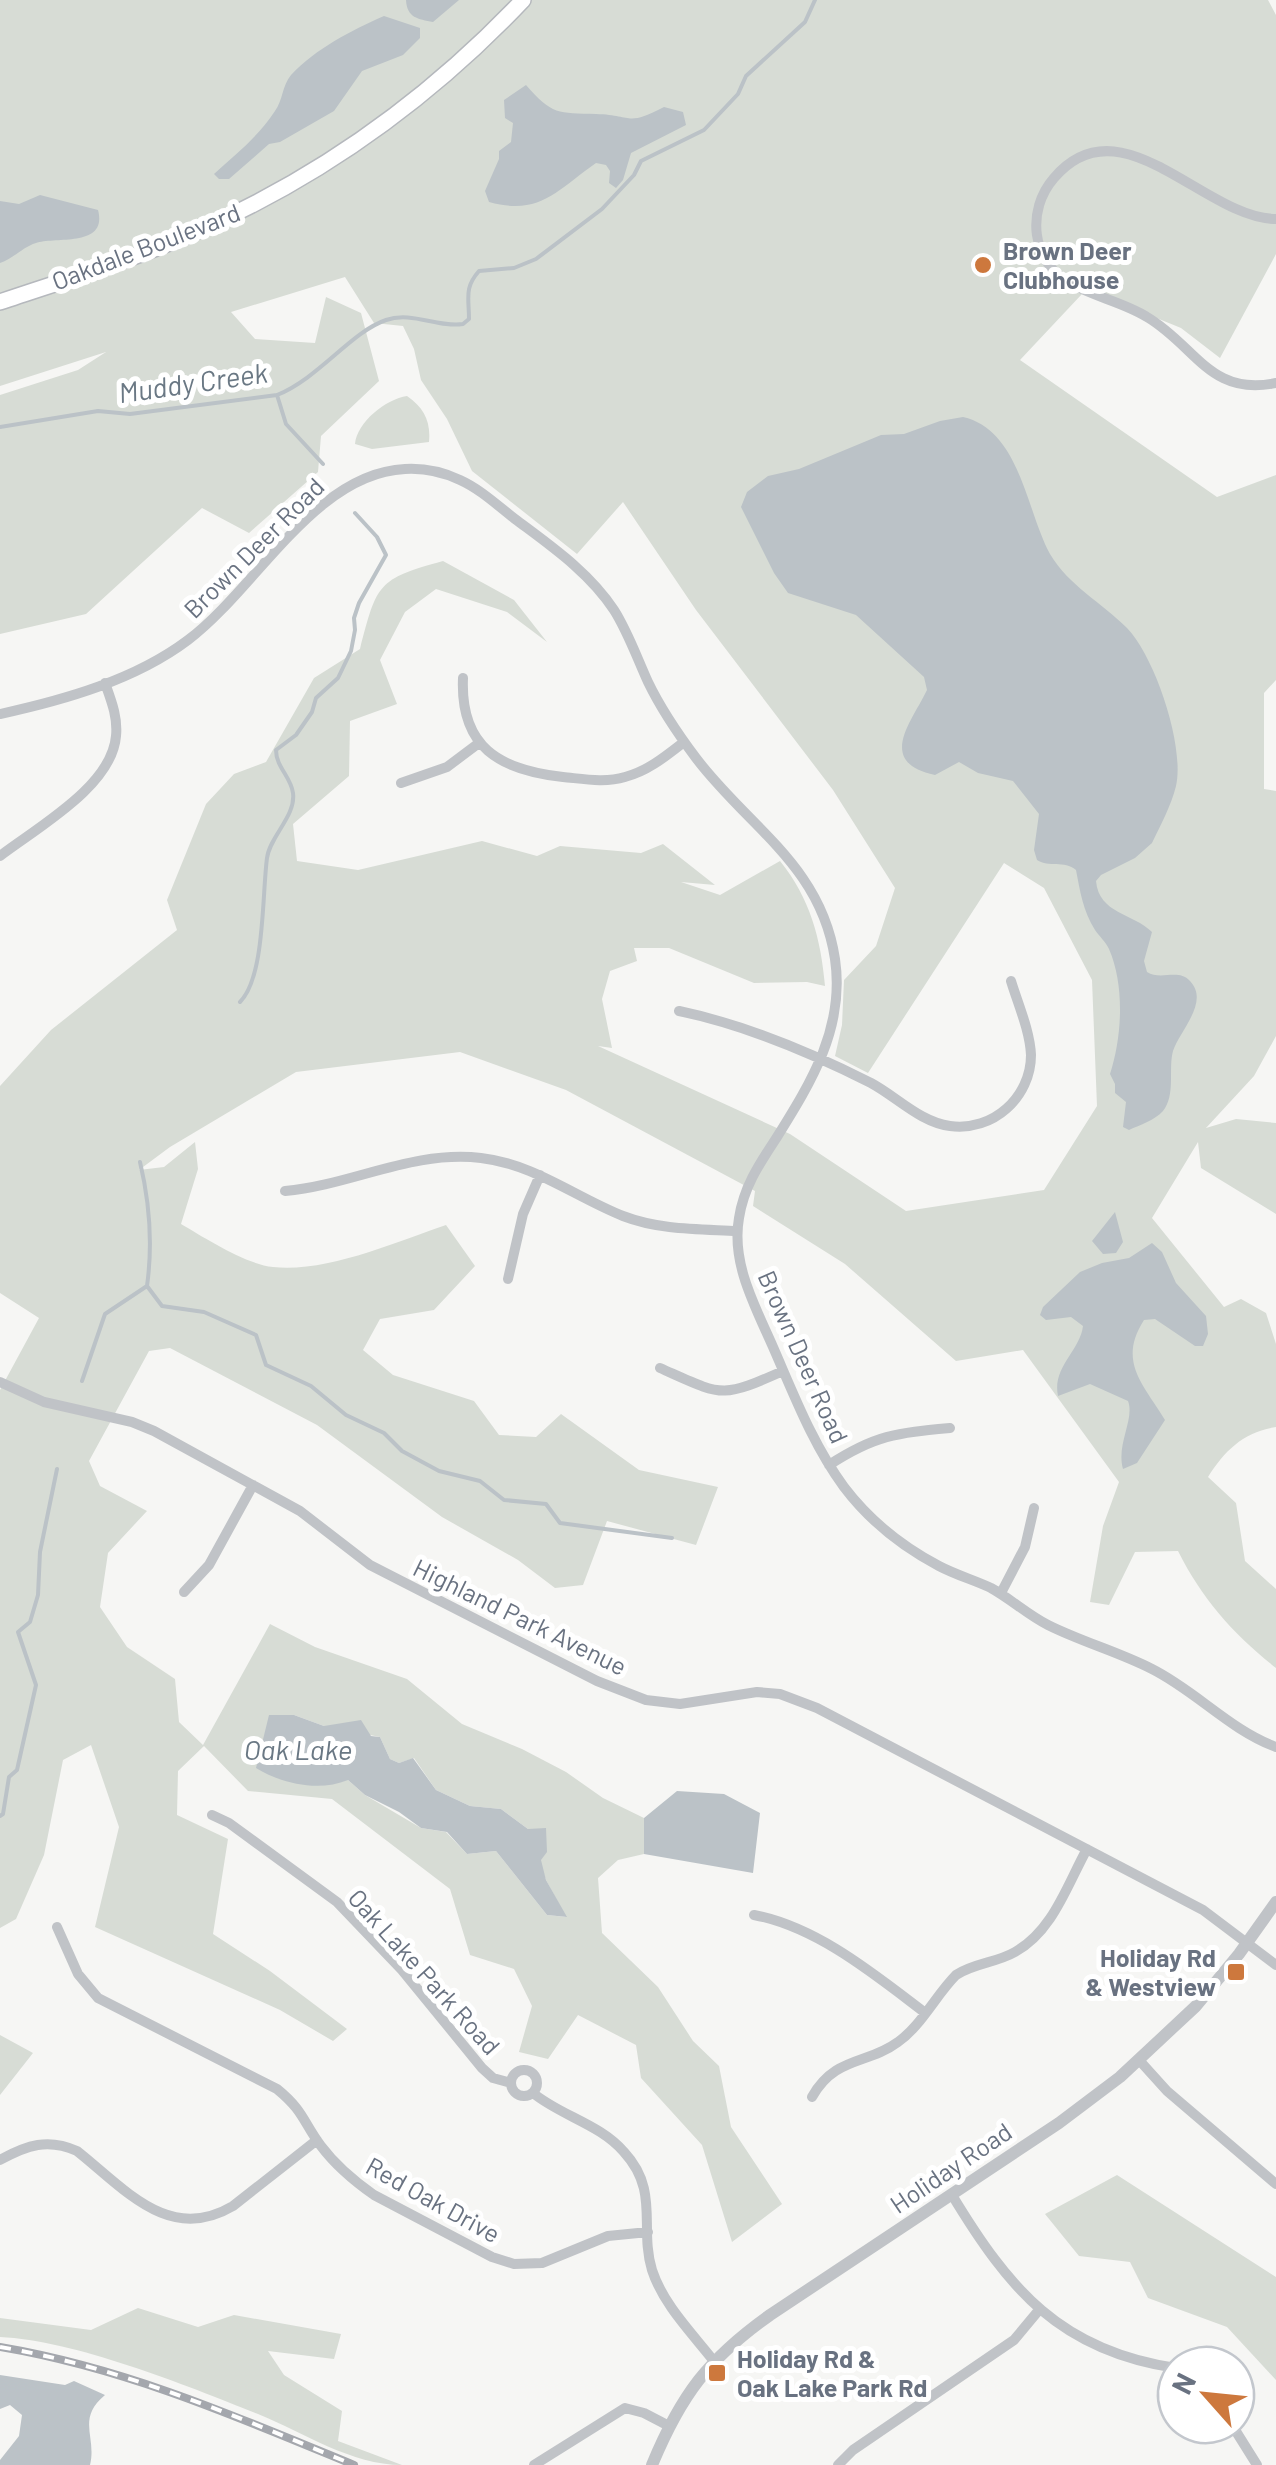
<svg xmlns="http://www.w3.org/2000/svg" width="1276" height="2465" viewBox="0 0 1276 2465" font-family="Barlow,sans-serif">
	<rect width="100%" height="100%" fill="#f6f6f4"/>
	<path fill="#d7dcd5" fill-rule="evenodd" d="M0 0H1268L1276 15V254L1220 358 1181 328 1115 301 1082 294 1020 360 1217 497 1276 475V680L1264 693V789L1276 791V1036L1254 1076 1206 1128 1236 1119 1276 1123V1214L1201 1168 1198 1142 1152 1218 1224 1307 1241 1299 1266 1313 1276 1344V1427C1244 1432 1225 1450 1208 1477L1236 1503 1245 1561 1276 1589V1668C1234 1635 1202 1599 1178 1551L1135 1552 1109 1605 1090 1602 1103 1526 1119 1482 1023 1350 956 1361 845 1264 753 1206 755 1191 566 1090 460 1052 296 1072 170 1147 139 1170 164 1167 195 1142 198 1169 181 1224C205 1238 245 1264 273 1267 326 1273 396 1242 446 1225L475 1266 434 1310 380 1319 363 1350 393 1375 474 1401 499 1435 536 1437 561 1414 639 1470 718 1487 696 1545 607 1521 583 1585 555 1588 518 1560 442 1517 317 1425 170 1348 149 1351 89 1461 100 1486 147 1511 108 1553 100 1607 127 1647 175 1679 179 1722 203 1745 270 1624 315 1647 407 1679 462 1724 522 1749 566 1772 603 1798 644 1818V1854L618 1860 598 1878 602 1933 658 1987 693 2041 719 2066 731 2127 782 2204 732 2242 702 2145 641 2078 636 2045 578 2015 548 2059 519 2052 532 2006 514 1969 470 1955 450 1889 332 1799 248 1791 204 1746 178 1771 177 1815 228 1839 213 1934 270 1971 347 2029 333 2041 280 2010 95 1927 119 1827 91 1745 63 1760 44 1855 16 1919 0 1928V1390L39 1318 0 1293V1086L51 1030 177 930 167 900 206 804 234 774 266 762 314 678 360 649C377 584 377 579 443 561L514 600 547 642 507 612 436 589 405 612 380 660 397 704 350 721 349 776 293 824 297 861 358 870 482 841 537 856 560 846 641 853 663 844 715 885 681 882 720 895 780 861C810 898 821 939 825 986L807 982 754 983 669 948H634L637 961 610 971 602 999 612 1048 598 1046 790 1134 906 1211 1044 1190 1097 1106 1092 980 1044 888 1004 863 868 1073 835 1056 842 1025 844 980 876 946 895 888 833 790 696 610 623 502 577 554 472 471 447 419 421 380 414 349 403 326 374 323 345 277 231 312 255 339 315 343 326 297 361 313 379 381 321 436 318 472 249 533 202 508 86 614 0 634V395L78 370 106 352 0 386ZM294 1715 324 1726 380 1737 390 1759 399 1763 414 1758 436 1790 470 1806 501 1809 528 1829 546 1880 566 1917 547 1915 496 1851 467 1854 446 1832 421 1828 365 1795 348 1780Z
		M407 396C424 408 431 421 429 442L372 449 355 444C357 422 386 399 407 396Z
		M0 2035 33 2053 0 2095Z
		M1117 2175 1276 2277V2380L1227 2327 1148 2298 1130 2262 1079 2256 1045 2214Z
		M138 2308 198 2327 234 2315 341 2334 334 2359 268 2351 284 2375 342 2411 338 2441 402 2465C351 2465 305 2433 258 2414 188 2386 74 2340 0 2337V2318L91 2330Z"/>
	<path fill="#bbc2c7" d="M406 0H459L433 22C418 19 407 18 406 0Z
		M384 16 420 28V38L403 55 362 71 334 111 280 142 269 144 229 179H219L214 174C236 154 258 137 275 111 283 100 282 86 291 75 317 48 350 31 384 16Z
		M526 85C552 115 558 113 596 114 633 115 626 127 664 107L683 112 686 125 631 153 623 180 616 188 609 183 610 171 606 165 596 163C556 191 540 216 489 202L485 191 499 159V151L511 142 513 123 505 118 504 100Z
		M40 195 98 210C108 248 55 236 36 243 23 247 14 258 0 263V201L19 204Z
		M963 417C1020 430 1026 510 1050 554 1069 586 1101 602 1127 628 1155 657 1185 746 1176 786 1171 806 1161 824 1152 843L1135 858 1101 875 1096 881C1099 914 1133 913 1152 932L1144 961 1147 972C1161 981 1178 968 1190 981 1210 1002 1180 1030 1173 1051 1168 1069 1176 1095 1163 1111 1155 1120 1140 1125 1129 1130L1123 1127 1126 1102 1115 1093V1084L1110 1074C1122 1037 1125 986 1109 949 1106 942 1099 936 1095 930 1083 911 1080 891 1076 870 1064 860 1049 868 1037 860L1034 850 1039 814 1013 781 978 773 959 762 935 775C876 762 911 723 927 690L924 677 856 615 788 593 774 573 741 507 747 492 768 476 799 469 881 435 904 434 940 421Z
		M1115 1212 1123 1242 1116 1253 1103 1254 1092 1241Z
		M1152 1243 1162 1252 1176 1283 1206 1316 1208 1334 1203 1346H1195L1155 1319 1144 1320C1117 1362 1144 1385 1165 1420L1137 1463 1123 1469C1116 1444 1135 1419 1128 1401L1090 1384 1058 1396C1052 1367 1080 1351 1083 1326L1071 1317 1046 1320 1040 1315 1043 1307 1080 1272 1102 1263 1129 1258Z
		M269 1715H294L324 1726 361 1720 371 1736 380 1737 390 1759 399 1763 413 1758 436 1790 470 1806 501 1809 528 1829 546 1828 547 1852 541 1860 546 1880 567 1917 547 1915 496 1851 467 1854 447 1832 421 1828 399 1812 365 1795 348 1780C319 1792 282 1784 256 1768Z
		M677 1791 724 1794 760 1813 753 1873 644 1854V1818Z
		M0 2375 65 2385 74 2381 105 2395C76 2419 97 2437 90 2465H0V2460L19 2436 22 2415 10 2405 0 2409Z"/>
	<g fill="none" stroke-linecap="round" stroke-linejoin="round">
		<path stroke="#bbc2c7" stroke-width="4" d="M277 395 286 424 323 464
			M0 427 98 411 130 414 277 395C319 378 351 332 386 320 412 311 438 328 463 324L469 319C469 298 464 288 479 271L514 268 536 259 602 209 634 175 641 161 704 130 738 94 746 76 805 22 815 0
			M240 1002C265 977 262 895 267 858 270 836 296 816 293 793 291 777 276 767 276 750L296 735 312 712 316 698 338 678 351 651 355 630 354 618 359 603 386 555 377 537 355 513
			M147 1286 162 1306 204 1312 256 1335 266 1365 311 1386 346 1415 384 1433 402 1451 439 1471 480 1481 504 1500 546 1504 560 1523 672 1538
			M82 1381 105 1314 147 1286C153 1243 150 1204 140 1162
			M0 1816 3 1814 9 1777 17 1770 36 1685 18 1632 30 1622 38 1595 40 1552 57 1469"/>
		<defs>
			<path id="secondary" d="M0 302C68 279 136 259 202 229 323 175 432 96 523 0"/>
		</defs>
		<use href="#secondary" stroke="#b5b8bd" stroke-width="18"/>
		<path stroke="#c0c3c7" stroke-width="10" d="M1276 219C1205 219 1121 99 1054 178 1026 210 1031 262 1070 283 1094 297 1123 302 1147 317 1196 346 1210 397 1276 383
			M463 678C460 747 499 770 563 777 584 779 605 783 625 777 648 771 666 756 684 742
			M0 714C64 700 135 680 188 640 256 589 315 473 405 469 423 468 443 472 460 480 480 489 497 505 515 519 551 546 589 572 614 610 628 632 637 658 648 682 661 709 678 734 696 758 748 827 821 865 835 959 845 1027 812 1081 777 1137 760 1163 744 1186 739 1218 731 1263 755 1306 773 1347 794 1395 813 1445 844 1487 869 1520 903 1547 939 1566 956 1575 974 1580 991 1588 1011 1599 1028 1615 1048 1625 1082 1642 1119 1652 1152 1669 1196 1691 1230 1730 1276 1747
			M401 783 447 767 479 743
			M0 856C38 827 112 786 116 736 118 717 111 700 105 683
			M679 1011C746 1025 810 1052 871 1083 897 1097 920 1122 950 1126 993 1132 1031 1097 1031 1055 1030 1031 1018 1004 1011 981
			M285 1191C352 1185 412 1150 481 1158 534 1164 575 1197 623 1216 659 1230 699 1229 737 1231
			M508 1279 523 1214 540 1175
			M660 1368C723 1396 720 1399 783 1371
			M0 1382 44 1402 132 1422 154 1431 300 1511 370 1565 597 1681 646 1700 680 1704 757 1692 780 1694 817 1708 1203 1910 1276 1965
			M829 1465C875 1435 896 1433 950 1428
			M184 1592 209 1565 253 1485
			M1001 1593 1025 1547 1034 1508
			M212 1815 229 1823 337 1902 402 1970 482 2068 493 2078 511 2083
			M754 1915C817 1927 874 1974 924 2012
			M57 1927 78 1974 98 1998 277 2089C304 2111 303 2122 321 2146 336 2166 354 2181 374 2195L492 2257 514 2264 542 2263 608 2236 648 2232
			M1139 2060 1167 2091 1276 2184
			M511 2083a13 13 0 1 1 26 0a13 13 0 1 1-26 0Z
			M533 2093C561 2116 600 2124 624 2152 660 2191 639 2227 652 2270 663 2304 691 2332 713 2360
			M812 2097C835 2056 867 2065 898 2042 921 2026 936 1995 956 1975 974 1963 996 1963 1015 1952 1053 1931 1067 1885 1087 1849
			M0 2160C27 2145 48 2138 77 2151 125 2189 169 2244 233 2206L317 2140
			M952 2195C1009 2289 1060 2351 1176 2368
			M1232 2425 1257 2465
			M534 2465 625 2408 644 2413 669 2426
			M838 2465 853 2450 1014 2340 1039 2310"/>
		<path stroke="#c0c3c7" stroke-width="12" d="M652 2465C681 2395 708 2359 770 2315L1059 2123 1120 2077 1196 2006 1239 1954 1276 1902"/>
		<use href="#secondary" stroke="#fff" stroke-width="15"/>
		<defs>
			<path id="rail" d="M0 2347C125 2368 238 2417 354 2465"/>
		</defs>
		<use href="#rail" stroke="#a4a7ad" stroke-width="8"/>
		<use href="#rail" stroke="#fff" stroke-width="4" stroke-dasharray="11" stroke-linecap="butt"/>
	</g>
	<g fill="#cd783d" stroke="#fff" stroke-width="4">
		<circle cx="983" cy="265" r="10"/>
		<rect x="1226" y="1962" width="20" height="20" rx="5"/>
		<rect x="707" y="2363" width="20" height="20" rx="5"/>
	</g>
	<g text-anchor="middle" stroke-width="10" stroke-linejoin="round" paint-order="stroke">
		<g font-size="25" fill="#697281" stroke="#fff">
			<text transform="translate(146 247) rotate(-21)" y="9">Oakdale Boulevard</text>
			<text transform="translate(254 548) rotate(-45)" y="9">Brown Deer Road</text>
			<text transform="translate(803 1357) rotate(66)" y="9">Brown Deer Road</text>
			<text transform="translate(520 1617) rotate(26)" y="9">Highland Park Avenue</text>
			<text transform="translate(424 1972) rotate(48)" y="9">Oak Lake Park Road</text>
			<text transform="translate(951 2168) rotate(-34)" y="9">Holiday Road</text>
			<text transform="translate(433 2200) rotate(29)" y="9">Red Oak Drive</text>
		</g>
		<g font-size="25" font-weight="bold" fill="#697281" stroke="#fff" text-anchor="start">
			<text x="1003" y="260">Brown Deer<tspan x="1003" dy="29">Clubhouse</tspan></text>
			<text x="1216" y="1967" text-anchor="end">Holiday Rd<tspan x="1216" dy="29">&amp; Westview</tspan></text>
			<text x="737" y="2368">Holiday Rd &amp;<tspan x="737" dy="29">Oak Lake Park Rd</tspan></text>
		</g>
		<g font-size="28" font-style="italic" fill="#6a7884" stroke="#fff">
			<text transform="translate(193 383) rotate(-8)" y="10">Muddy Creek</text>
			<text x="298" y="1760">Oak Lake</text>
		</g>
	</g>
	<g transform="translate(1206 2395) rotate(297)"><circle r="48" fill="#ffffff" stroke="#c3c7cd" stroke-width="2.5"/>
	<path d="M0-8L18 38L0 25L-18 38Z" fill="#cd783d"/>
	<text y="-15" font-size="28" font-weight="bold" text-anchor="middle" fill="#697281">N</text>
	</g>
</svg>
